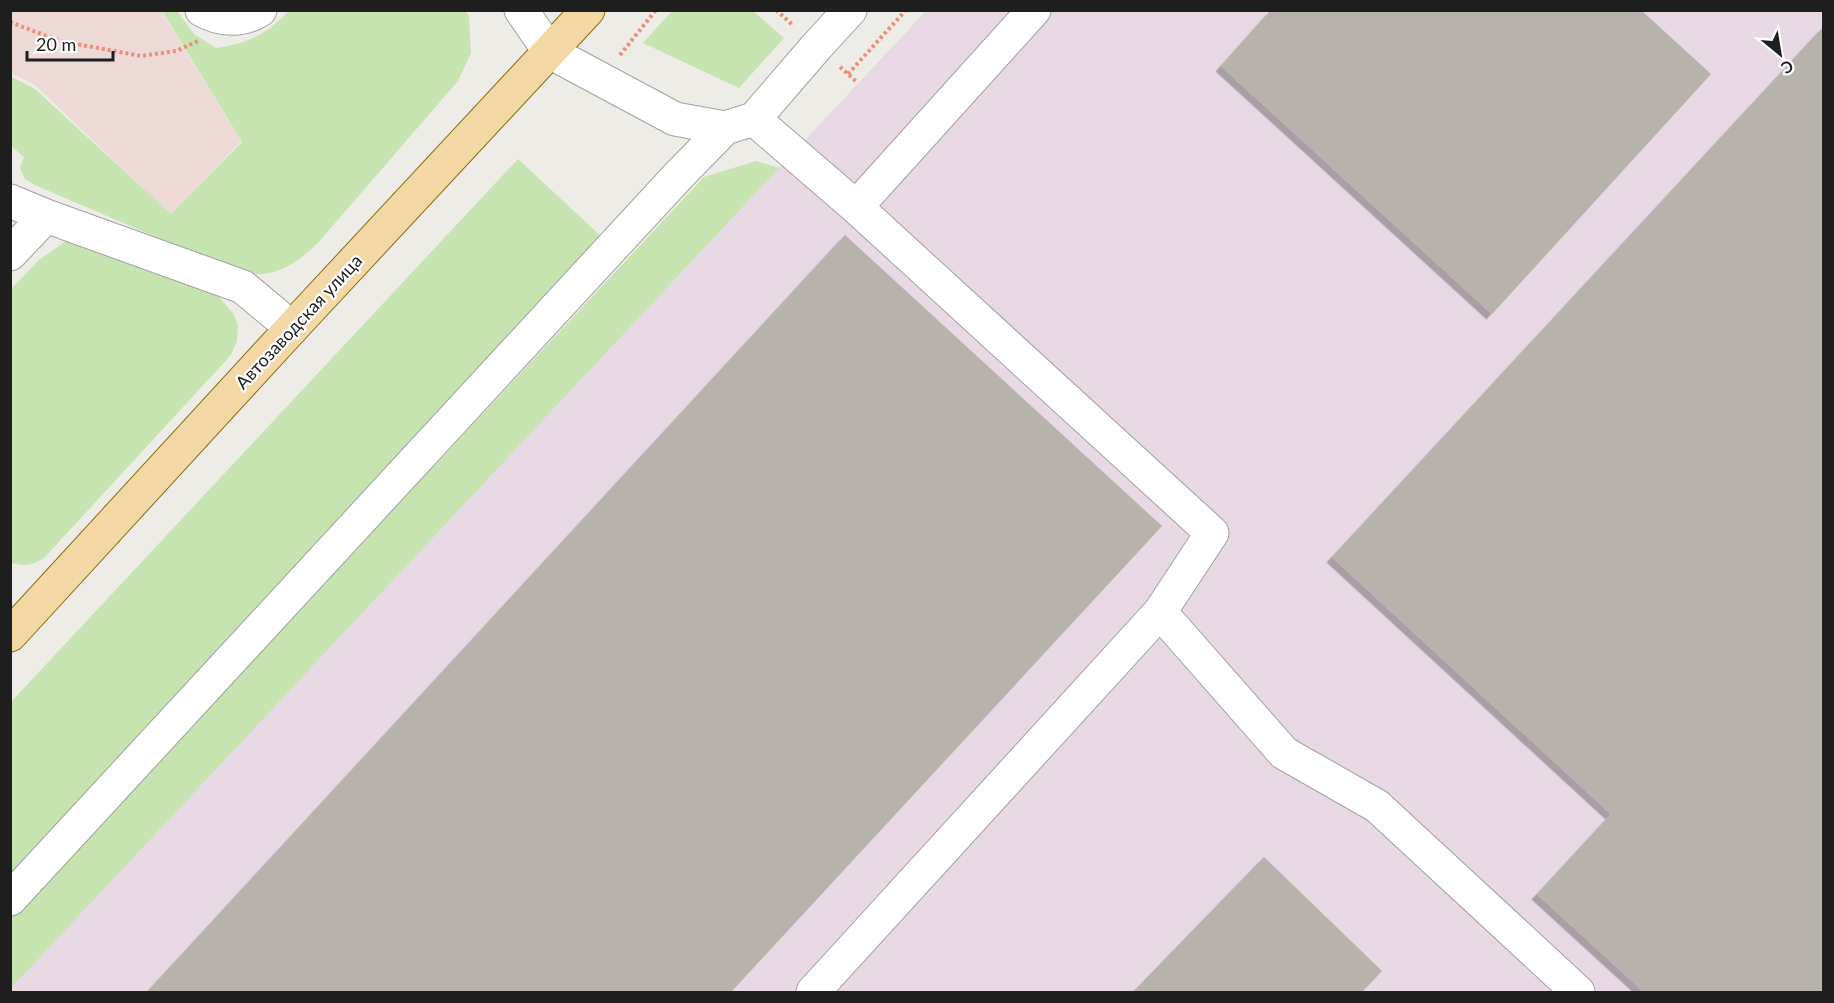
<svg xmlns="http://www.w3.org/2000/svg" width="1834" height="1003" viewBox="0 0 1834 1003" font-family="Lato,sans-serif">
	<defs>
		<filter id="shadow"><feDropShadow dx="-5.5" dy="5.5" stdDeviation="0" flood-color="#0004"/></filter>
	</defs>
	<rect width="100%" height="100%" fill="#eeece6"/>
	<path fill="#edd9d6" d="M10 11H161L241 141 171 215 35 85 11 73Z"/>
	<path fill="#e7d8e3" d="M926 11H1823V992H11L10 988Z"/>
	<path fill="#c5e4b0" d="M465 10 469 17 471 53 458 81 317 244C290 268 273 280 235 271L37 186 25 179 20 168 24 157 11 146 10 76 35 89 171 214 242 142 162 11H177L194 34 216 48C249 43 265 35 289 11Z
		M672 11H753L784 38 739 88 643 43Z
		M518 159 604 239 11 876 10 703Z
		M756 161 779 168 11 988 10 920 704 177Z
		M66 241H88L197 285 217 295 233 313 238 325 237 341 231 355 44 558C31 566 24 567 10 562V290L39 260Z"/>
	<path fill="#b7b2ab" filter="url(#shadow)" d="M1271 10H1641L1711 74 1492 314 1221 66Z
		M1824 26V992H1644L1537 894 1611 814 1332 557Z
		M845 235 1162 526 731 992H147Z
		M1264 857 1382 971 1362 992H1133Z"/>
	<g fill="none" stroke-linecap="round" stroke-linejoin="round">
		<defs>
			<path id="minor" d="M202 10C220 20 242 22 260 10
				M521 10 550 52 675 119 725 128 754 119 856 207 1212 533 1160 612 1284 753 1377 806 1578 992
				M754 119 817 46 850 10
				M10 201 46 216 243 287 292 328
				M856 207 1034 10
				M10 254 46 216
				M10 899 679 175 725 128
				M813 992 1160 612"/>
			<path id="major" d="M10 635 292 328 588 10"/>
		</defs>
		<use href="#minor" stroke="#a2a2a2" stroke-width="35"/>
		<use href="#major" stroke="#8a6c0f" stroke-width="35"/>
		<path stroke="#ec8e79" stroke-width="4" stroke-dasharray="3 3" stroke-linecap="butt" d="M776 10 794 26
			M10 22 60 41 141 56 176 51 198 41
			M620 55 656 10
			M840 67 858 83
			M848 74 906 10"/>
		<use href="#minor" stroke="#fff" stroke-width="33"/>
		<use href="#major" stroke="#f3d8a6" stroke-width="33"/>
	</g>
	<g text-anchor="middle" stroke-width="4.5" stroke-linejoin="round" paint-order="stroke">
		<g font-size="18" fill="#1e1e1e" stroke="#fff">
			<text transform="translate(299 322) rotate(-47)" y="6">Автозаводская улица</text>
		</g>
	</g>
	<rect width="1834" height="1003" fill="none" stroke="#1e1e1e" stroke-width="24"/>
	<g transform="translate(1780 54) rotate(150)" stroke="#ffffff" stroke-width="4.5" paint-order="stroke">
	<path d="M0-4.5L10 22L0 15L-10 22Z" fill="#1e1e1e"/>
	<text y="-9" font-size="16" font-weight="bold" text-anchor="middle" fill="#1e1e1e">С</text>
	</g>
	<path d="M27 51v9h86v-9" fill="none" stroke="#1e1e1e" stroke-width="3"/>
	<text x="36" y="51" font-size="18" fill="#1e1e1e" stroke="#ffffff" stroke-width="4.5" paint-order="stroke">20 m</text>
</svg>
